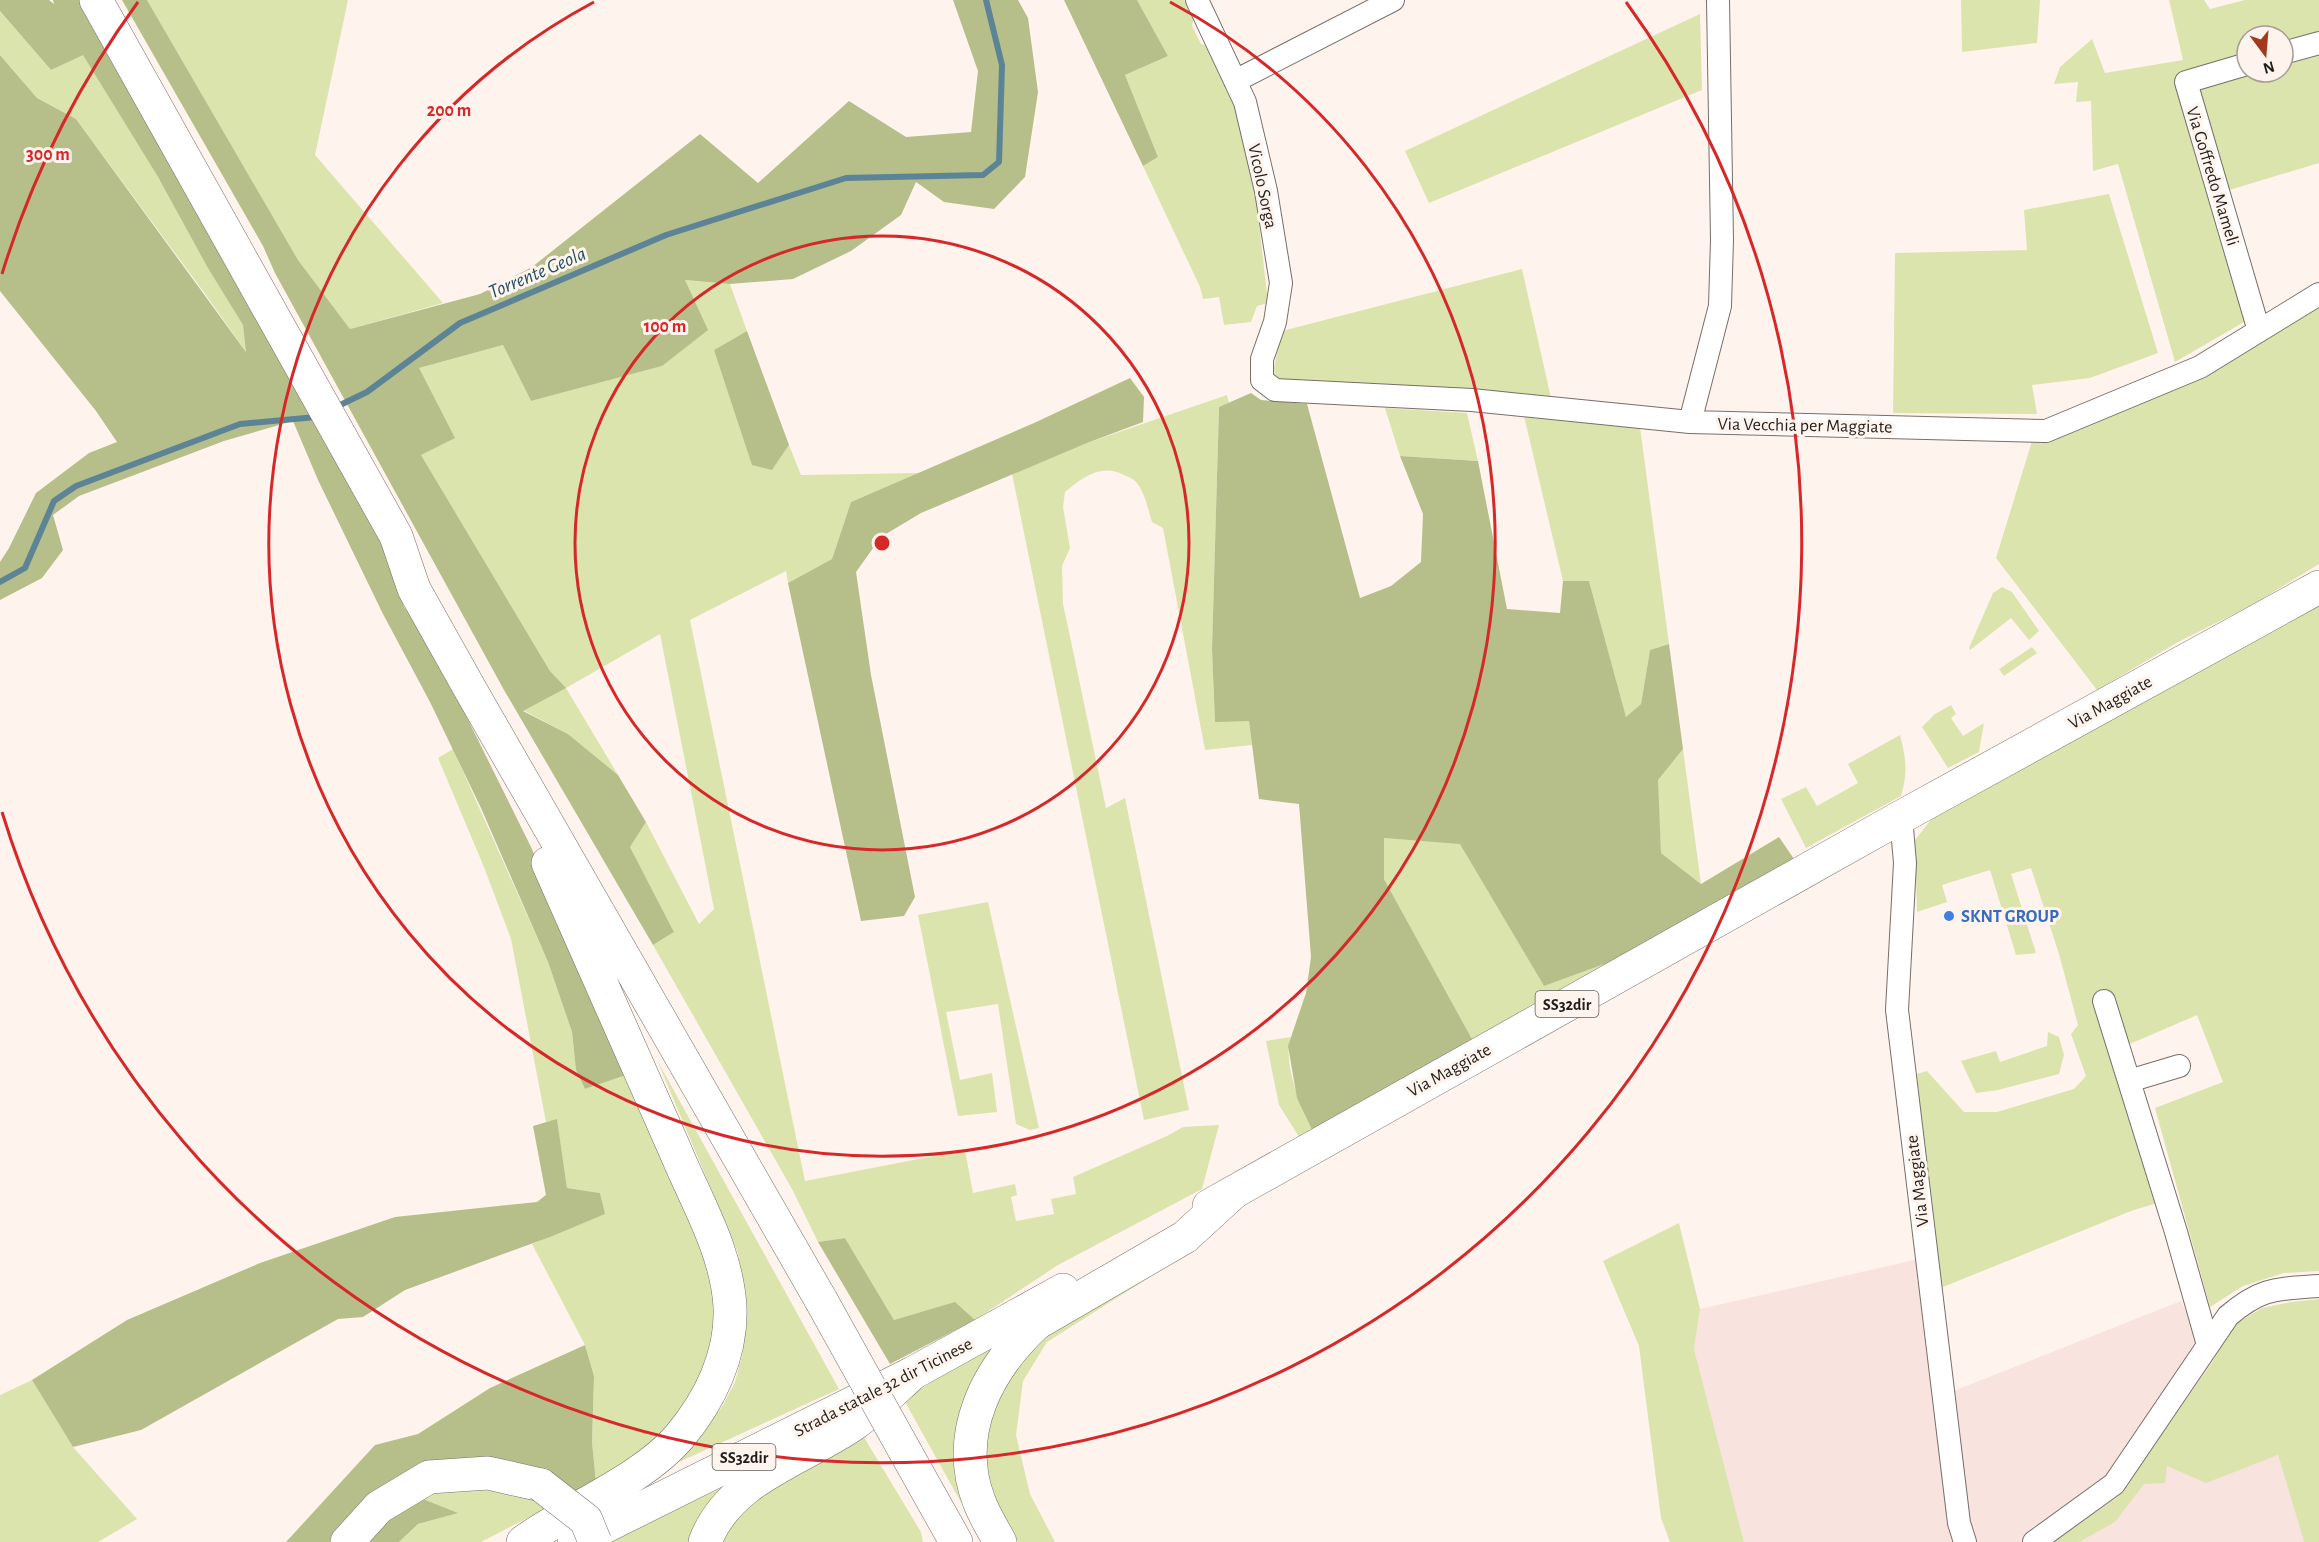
<svg xmlns="http://www.w3.org/2000/svg" width="2319" height="1542" viewBox="0 0 2319 1542" font-family="'Alegreya Sans',sans-serif">
	<rect width="100%" height="100%" fill="#fff3ed"/>
	<path fill="#f8e3de" d="M1923 1258 1951 1392 2181 1301 2211 1364 2242 1468 2278 1455 2304 1542H1744L1694 1349 1700 1309Z"/>
	<path fill="#dce4ae" fill-rule="evenodd" d="M147 0H348L315 155 443 303 350 329 298 260Z
		M1137 0H1184L1194 17 1192 26 1201 44 1210 47 1238 111 1254 179 1268 303 1257 306 1251 322 1224 325 1219 297 1203 299 1200 287 1143 166 1158 157 1125 75 1168 56Z
		M1961 0H2040L2037 43 1962 52Z
		M2169 0H2204L2210 9 2245 0H2319V163L2226 191 2263 311 2175 362 2118 164 2093 171 2091 101 2076 102 2078 82 2054 84 2060 67 2092 39 2105 73 2183 60ZM2247 36H2283V72H2247Z
		M0 11 51 70 83 54 158 177 243 325 247 353 203 291 76 119 37 98 0 55Z
		M1700 14 1702 90 1429 203 1405 151Z
		M2109 194 2158 353 2090 378 2032 385 2037 414 1893 413 1895 253 2027 250 2024 210Z
		M1522 269 1551 398 1275 379 1274 367 1282 331Z
		M684 280 730 284 747 331 714 350 772 470 789 445 801 475 919 473 851 502 832 559 788 583 786 571 690 620 805 1181 965 1150 973 1193 1015 1184 1017 1195 1011 1197 1016 1221 1054 1214 1051 1199 1076 1194 1073 1177 1167 1136 1183 1127 1219 1125 1202 1189 1058 1265 975 1320 955 1303 894 1320 845 1238 818 1242 792 1189 653 945 674 932 630 847 646 822 699 924 714 909 660 634 566 688 618 775 568 734 523 710 565 688 550 671 421 455 419 368 503 345 531 401 662 366Z
		M2319 304V564L2254 604 2178 642 2097 690 1996 558 2032 441Z
		M1227 395 1229 403 1219 407 1212 649 1215 721 1249 720 1252 745 1205 750 1163 528 1152 522C1148 510 1145 492 1136 482 1134 479 1128 477 1124 475 1101 463 1083 477 1065 492L1063 507 1070 548 1062 566 1063 604 1068 627 1106 808 1125 798 1189 1110 1144 1120 1012 474 1087 443Z
		M1385 408 1467 413 1478 461 1400 456Z
		M1524 416 1640 427 1669 644 1650 650 1641 704 1626 718 1589 581H1563Z
		M2002 587 2012 592 2039 631 2029 640 2011 618 1970 650 1969 648 1993 593Z
		M2319 604V1271L2284 1273 2243 1286 2210 1307 2155 1108 2223 1082 2197 1015 2109 1053 2157 1203 2131 1211 1938 1289 1917 1074 1927 1071 1964 1112H1997L2074 1089 2086 1076 2071 1034 2078 1025 2059 954 2031 868 2011 874 2036 953 2016 955 1990 870 1942 885 1947 902 1917 912 1915 840 1934 816Z
		M2032 647 2037 653 2004 676 1999 669Z
		M1951 705 1956 714 1951 718 1963 736 1984 723 1979 752 1948 768 1922 727 1935 714Z
		M1900 735C1906 759 1908 772 1901 796L1806 848 1781 799 1806 787 1817 806 1858 783 1848 764Z
		M453 749 548 962 572 1032 576 1070 585 1089 632 1073 708 1251 719 1350 672 1428 596 1483 592 1442 594 1376 585 1345 532 1244 604 1214 600 1193 567 1188 557 1120 546 1122 511 939 484 867 438 758Z
		M1683 749 1701 884 1661 853 1657 780Z
		M1384 838 1460 843 1544 986 1610 962 1472 1039 1384 879Z
		M988 902 1039 1128 1030 1130 1016 1124 998 1004 946 1012 960 1080 992 1073 997 1112 958 1116 918 915Z
		M2048 1032 2059 1037 2064 1055 2059 1074 1998 1090 1976 1093 1961 1061 1996 1051 2000 1062 2047 1046Z
		M1291 1037C1282 1062 1301 1107 1312 1130L1299 1137 1279 1105 1266 1041Z
		M657 1060 839 1389 657 1472 704 1428 722 1407 735 1382 742 1356 747 1307 738 1253Z
		M1679 1223 1700 1309 1694 1349 1744 1542H1670L1661 1518 1639 1346 1603 1261Z
		M1161 1270 1047 1342 1023 1381 1016 1435 1030 1494 1055 1542H1018L999 1510 985 1470V1426L1000 1383 1056 1326Z
		M2319 1299V1542H2304L2278 1455 2206 1483 2167 1466 2165 1483 2144 1484 2115 1522 2079 1542H2053L2118 1497 2211 1364 2232 1326 2262 1308 2291 1302Z
		M993 1342 998 1350 977 1379 983 1542 904 1400Z
		M32 1380 73 1447 137 1519 98 1542H0V1395Z
		M862 1434 921 1532 923 1542H717L742 1505Z
		M741 1479 694 1542H611L610 1540Z
		M461 1483 527 1493 545 1509 481 1542H399L418 1524 457 1513 413 1495Z"/>
	<path fill="#b6be89" d="M0 0H49L54 4 53 0H83L384 544 404 607 432 647 531 847 632 1073 585 1089 576 1070 572 1032 548 962 481 808 430 702 383 614 318 480 293 421 224 441 79 496 53 515 63 550 42 578 0 600V562L9 548 36 493 89 453 117 442 96 411 0 291V55L37 98 76 119 246 352 243 325 208 268 158 177 83 55 51 70 0 11Z
		M122 0H147L298 260 350 329 480 294 532 267 700 134 758 183 849 101 906 137 971 132 978 71 953 0H1018L1028 18 1038 92 1025 177 994 209 944 202 916 182 901 215 851 251 793 279 730 284 685 280 708 330 662 366 531 401 503 345 419 368 455 438 421 455 550 671 566 688 523 711 568 734 618 775 646 822 630 847 674 932 653 945 504 690 275 273 263 246Z
		M1064 0H1137L1168 56 1125 75 1158 157 1143 166Z
		M747 331 789 445 772 470 752 465 714 350Z
		M1130 378 1144 397 1143 422 1087 443 921 513 881 537 856 572 871 675 915 897 904 916 861 921 788 583 832 559 851 502 1034 423Z
		M1251 393 1261 400 1307 404 1360 598 1391 586 1421 562 1423 514 1400 456 1478 461 1507 609 1560 613 1563 581H1589L1626 717 1641 704 1650 650 1669 644 1683 749 1658 780 1661 853 1701 884 1779 837 1794 859 1610 962 1544 986 1460 844 1384 838V879L1472 1039 1312 1130 1297 1098 1288 1046 1306 993 1311 957 1299 804 1259 799 1249 721 1215 722 1212 649 1219 407Z
		M557 1119 567 1188 600 1193 605 1214 550 1237 405 1290 363 1317 338 1319 141 1430 73 1447 32 1380 127 1320 260 1263 395 1217 537 1202 546 1195 533 1126Z
		M845 1238 894 1320 955 1302 975 1320 890 1364 818 1242Z
		M585 1345 594 1376 592 1442 596 1483 572 1495 486 1459 335 1542H286L375 1445 418 1434 490 1388Z
		M413 1495 458 1513 418 1524 399 1542H357Z"/>
	<g fill="none" stroke-linecap="round" stroke-linejoin="round">
		<path stroke="#5c8496" stroke-width="6" d="M336 407 367 392 460 323 666 235 846 178 983 175 999 162 1002 65 986 0
			M0 582 25 568 54 501 76 486 240 424 316 417"/>
		<defs>
			<path id="street" d="M1197 0 1245 102 1266 191 1281 283 1275 322 1262 359V380L1275 390 1472 400 1690 422 2046 431 2200 367 2319 294
				M2283 53 2319 43
				M2247 64 2186 82 2259 331
				M1235 81 1393 0
				M1690 422 1720 306 1722 240 1718 0
				M1901 817 1905 863 1897 1010 1959 1523 1965 1542
				M2104 1001 2176 1232 2208 1345
				M2129 1081 2179 1066
				M2034 1542 2114 1484 2228 1316C2262 1287 2277 1289 2319 1286"/>
			<path id="primary" d="M1209 1206 1901 817 2319 587
				M574 1542 913 1373 1063 1290"/>
			<path id="highway" d="M96 0 396 536 414 589 470 689 821 1300
				M906 1453 956 1542
				M347 1542 379 1507 429 1477 488 1473 541 1485
				M523 1542C570 1508 643 1480 680 1436 710 1400 732 1355 730 1307 727 1251 696 1201 675 1150 633 1054 591 958 548 863
				M705 1542C729 1478 802 1460 854 1424 875 1409 894 1390 913 1373
				M1000 1542C993 1529 984 1515 979 1501 953 1433 988 1368 1037 1323L1185 1237 1234 1192"/>
		</defs>
		<use href="#street" stroke="#786e69" stroke-width="24"/>
		<use href="#primary" stroke="#786e69" stroke-width="34"/>
		<use href="#highway" stroke="#786e69" stroke-width="34"/>
		<use href="#street" stroke="#fff" stroke-width="22"/>
		<use href="#primary" stroke="#fff" stroke-width="33"/>
		<use href="#highway" stroke="#fff" stroke-width="33"/>
		<defs>
			<path id="highway-bridge" d="M821 1300 906 1453
				M541 1485 586 1520 595 1542"/>
		</defs>
		<use href="#highway-bridge" stroke="#786e69" stroke-width="34" stroke-linecap="butt"/>
		<use href="#highway-bridge" stroke="#fff" stroke-width="33"/>
	</g>
	<g fill="none" stroke="#d62828" stroke-width="3">
		<circle cx="882" cy="543" r="307"/>
		<path d="M1170 2A613 613 0 1 1 594 2"/>
		<path d="M2 274A920 920 0 0 1 138 2M1626 2A920 920 0 1 1 2 812"/>
	</g>
	<circle fill="#3f7fe0" stroke="#fff3ed" stroke-width="2" cx="1949" cy="916" r="6"/>
	<g text-anchor="middle" stroke-width="6" stroke-linejoin="round" paint-order="stroke">
		<g fill="#fff3ed" stroke="#635d59" stroke-width="1.5">
			<rect x="1535.5" y="991" width="63" height="26" rx="4.5"/>
			<rect x="712.5" y="1444" width="63" height="26" rx="4.5"/>
		</g>
		<g font-size="16" font-weight="bold" fill="#201d1a">
			<text x="1567" y="1010">SS32dir</text>
			<text x="744" y="1463">SS32dir</text>
		</g>
		<g font-size="18" fill="#201d1a" stroke="#fff3ed">
			<text transform="translate(2213 176) rotate(73)" y="6">Via Goffredo Mameli</text>
			<text transform="translate(1263 186) rotate(78)" y="6">Vicolo Sorga</text>
			<text transform="translate(1805 425) rotate(1)" y="6">Via Vecchia per Maggiate</text>
			<text transform="translate(2110 702) rotate(-29)" y="6">Via Maggiate</text>
			<text transform="translate(1449 1070) rotate(-29)" y="6">Via Maggiate</text>
			<text transform="translate(1917 1181) rotate(-97)" y="6">Via Maggiate</text>
			<text transform="translate(883 1387) rotate(-27)" y="6">Strada statale 32 dir Ticinese</text>
		</g>
		<g font-size="18" font-weight="bold" fill="#366cbe" stroke="#fff3ed" text-anchor="start">
			<text x="1961" y="922">SKNT GROUP</text>
		</g>
		<g font-size="20" font-style="italic" fill="#1f4f62" stroke="#fff3ed">
			<text transform="translate(537 272) rotate(-23)" y="7">Torrente Geola</text>
		</g>
	</g>
	<circle cx="882" cy="543" r="9" fill="#d62828" stroke="#fff3ed" stroke-width="3"/>
	<g font-size="18" text-anchor="middle" font-weight="bold" fill="#d62828" stroke="#fff3ed" stroke-width="6" stroke-linejoin="round" paint-order="stroke">
		<text x="449" y="116">200 m</text>
		<text x="48" y="160">300 m</text>
		<text x="665" y="332">100 m</text>
	</g>
	<g transform="translate(2265 54) rotate(164)"><circle r="28" fill="#fff3ed" stroke="#a69d99" stroke-width="1.5"/>
	<path d="M0-4.5L10 22L0 15L-10 22Z" fill="#a23b1b"/>
	<text y="-9" font-size="16" font-weight="bold" text-anchor="middle" fill="#201d1a">N</text>
	</g>
</svg>
